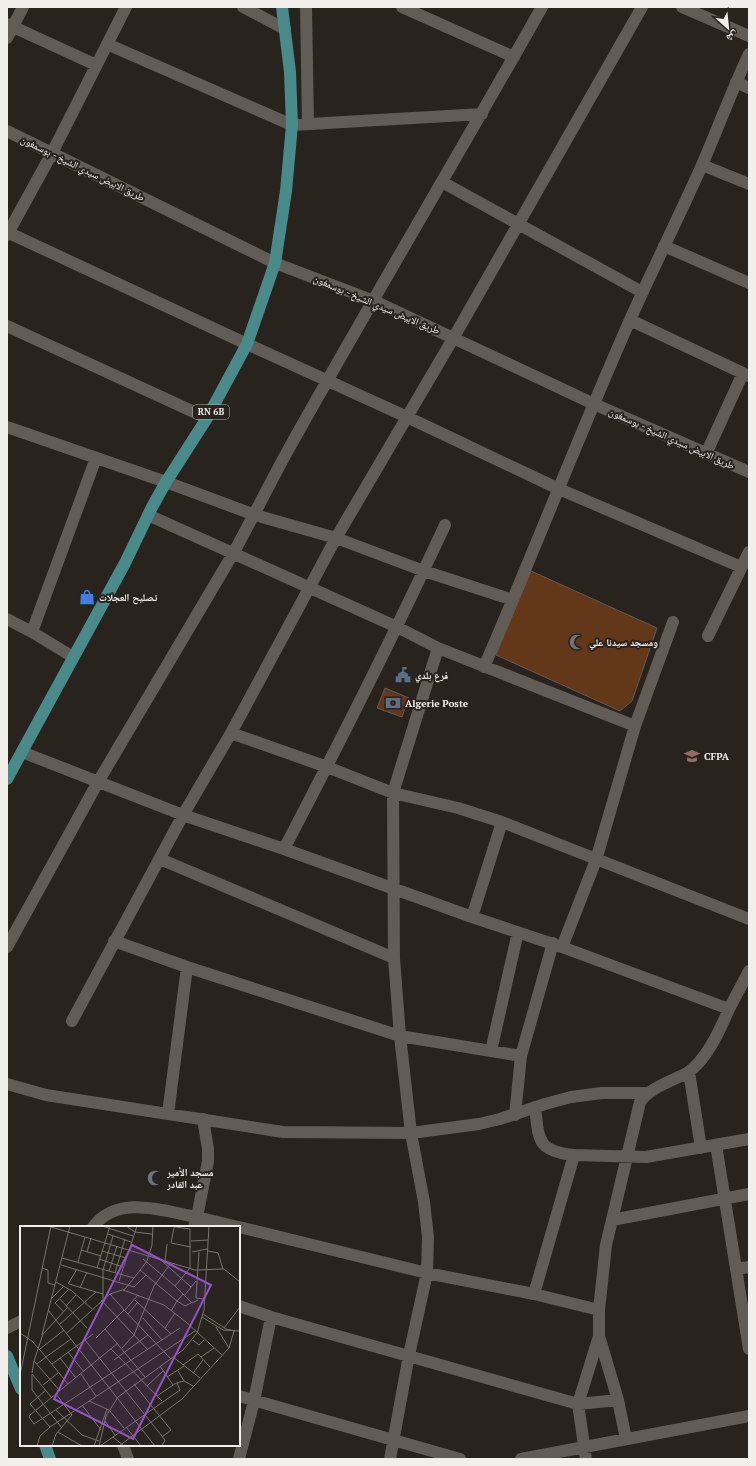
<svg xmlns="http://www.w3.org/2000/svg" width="756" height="1466" viewBox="0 0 756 1466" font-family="'PT Serif','Noto Naskh Arabic',serif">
	<rect width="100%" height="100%" fill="#28231d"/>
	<path fill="#623818" stroke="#625a55" d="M531 571 657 628 632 701 620 711 496 655Z
		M385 688 409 698 402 717 377 708Z"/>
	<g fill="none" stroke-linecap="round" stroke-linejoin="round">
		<path stroke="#625c56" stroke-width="12" d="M243 7 285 29
			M306 7 308 124
			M402 7 514 57
			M682 7 749 36
			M7 24 96 65
			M7 38 23 7
			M107 44 292 125 482 114
			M736 82 749 88
			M7 131 275 263 374 301 594 404 749 472
			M702 165 749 184
			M442 182 642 292
			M7 232 247 344 407 417 559 489 741 567
			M7 235 52 153 126 7
			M664 246 749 283
			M630 320 749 376
			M7 326 207 418
			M7 427 166 482 255 515 336 538 424 571 513 600
			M706 454 743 373
			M148 515 397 627 438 648 635 726
			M7 619 32 632 73 657
			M32 632 96 458
			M708 636 749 552
			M484 667C534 552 579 435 630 320 653 268 679 217 702 165 718 128 732 90 749 54
			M231 733 327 767 393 793 458 808 502 822 749 919
			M22 752 183 815 284 849 472 917 562 947 596 860 635 726 673 622
			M284 849C340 742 394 635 445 525
			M160 859 394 958
			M472 917 502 822
			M114 941 187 967 400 1036 521 1056
			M7 947 98 782 234 552C252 519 269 485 287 452 370 303 458 156 542 7
			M562 947 729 1009 749 971
			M72 1021 183 815 231 733 336 538 454 337 642 7
			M491 1051 518 932
			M689 1072 701 1148
			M7 1084 46 1095 283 1132 411 1133 479 1124 500 1119 545 1104 571 1097 602 1093H648
			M535 1107C539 1139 536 1151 574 1155
			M168 1114 187 967
			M515 1115 521 1056 553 943
			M716 1145 749 1349
			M612 1220 640 1102C649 1088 672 1081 687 1073 706 1061 720 1030 729 1009
			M93 1227C118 1194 163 1211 197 1217L208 1161V1149L203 1119
			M194 1227 197 1217 238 1227
			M239 1227 427 1273 534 1294 599 1310
			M736 1269 749 1267
			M534 1294 574 1155 646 1157 749 1139
			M239 1306 271 1317
			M7 1328 21 1321
			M239 1396 460 1459
			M626 1439 618 1400 599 1336V1310L606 1245 612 1220 749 1194
			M123 1445 128 1459
			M239 1459 254 1401 271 1317 578 1404 618 1400
			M390 1459 409 1355 427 1273 428 1237 424 1202 411 1133 400 1036 394 958 393 793 438 648
			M521 1459 749 1416
			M586 1459 578 1404 599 1336"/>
		<path stroke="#498a8b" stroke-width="12" d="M7 779 125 563 152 507 166 482 207 418 247 344 275 263 286 191 292 125 290 72 282 7
			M7 1356 21 1389
			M45 1445 50 1459"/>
	</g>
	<defs>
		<symbol id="shop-bare" viewBox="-9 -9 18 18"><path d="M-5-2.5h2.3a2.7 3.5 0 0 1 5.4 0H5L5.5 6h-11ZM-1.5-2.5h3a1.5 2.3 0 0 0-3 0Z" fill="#3f7fe0" stroke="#28231d" stroke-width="2.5" paint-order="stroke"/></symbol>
		<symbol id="mosque-bare" viewBox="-9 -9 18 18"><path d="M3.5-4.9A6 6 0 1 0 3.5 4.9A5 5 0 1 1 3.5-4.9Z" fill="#6b7280" stroke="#28231d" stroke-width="2.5" paint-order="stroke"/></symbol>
		<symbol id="civic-bare" viewBox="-9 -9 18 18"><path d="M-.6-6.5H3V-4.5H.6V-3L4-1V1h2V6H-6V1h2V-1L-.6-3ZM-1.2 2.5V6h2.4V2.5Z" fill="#5c6f8a" stroke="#28231d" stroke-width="2.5" paint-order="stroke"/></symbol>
		<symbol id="bank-bare" viewBox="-9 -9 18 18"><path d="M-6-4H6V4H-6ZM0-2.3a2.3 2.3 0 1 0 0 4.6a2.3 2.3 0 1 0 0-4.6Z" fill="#5c6f8a" stroke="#28231d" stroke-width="2.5" paint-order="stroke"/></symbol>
		<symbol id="university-bare" viewBox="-9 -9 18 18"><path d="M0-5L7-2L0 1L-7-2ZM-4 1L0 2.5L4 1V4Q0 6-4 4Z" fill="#8d6e63" stroke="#28231d" stroke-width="2.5" paint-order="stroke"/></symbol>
	</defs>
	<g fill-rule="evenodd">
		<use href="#shop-bare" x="76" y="586" width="22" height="22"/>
		<use href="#mosque-bare" x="566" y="631" width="22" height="22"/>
		<use href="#civic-bare" x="392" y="664" width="22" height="22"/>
		<use href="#bank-bare" x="382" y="692" width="22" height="22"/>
		<use href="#university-bare" x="681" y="745" width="22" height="22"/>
		<use href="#mosque-bare" x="144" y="1167" width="22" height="22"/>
	</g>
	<g text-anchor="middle" stroke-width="4" stroke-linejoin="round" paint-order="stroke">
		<rect fill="#28231d" stroke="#b5b1ac" stroke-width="1" x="193" y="405" width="36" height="14" rx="3"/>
		<g font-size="9" font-weight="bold" fill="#f2eeea">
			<text x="211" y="415">RN 6B</text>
		</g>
		<g font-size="10" fill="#f2eeea" stroke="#28231d">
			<text transform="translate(83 168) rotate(26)" y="4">طريق الابيض سيدي الشيخ - بوسمغون</text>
			<text transform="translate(377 304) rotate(23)" y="4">طريق الابيض سيدي الشيخ - بوسمغون</text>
			<text transform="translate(672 438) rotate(24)" y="4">طريق الابيض سيدي الشيخ - بوسمغون</text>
		</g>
		<g font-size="10" font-weight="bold" fill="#f2eeea" stroke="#28231d" text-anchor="start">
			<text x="99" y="601">تصليح العجلات</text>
			<text x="589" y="646">ومسجد سيدنا علي</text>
			<text x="415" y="679">فرع بلدي</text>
			<text x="405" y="707">Algerie Poste</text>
			<text x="704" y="760">CFPA</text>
			<text x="167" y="1176">مسجد الأمير<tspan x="167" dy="12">عبد القادر</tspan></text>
		</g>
	</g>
	<g transform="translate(20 1226)">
		<rect width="220" height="220" fill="#28231d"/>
		<path fill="none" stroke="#79746f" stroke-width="1" d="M82 0 113 10M106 0 115 6 132 8M31 1 65 11M154 2 151 17 171 21M88 8 111 16M171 15 188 14M61 24 81 30M82 25 106 32M188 25 198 27 203 43M67 26 71 12M172 26 187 23M179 26 176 72 184 73M42 32 114 52 127 35 132 19 133 0M79 33 103 41M123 33 155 60 170 42V3L148 0M142 35 171 61M145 35 147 18M58 36 65 11 175 44 204 43 220 56M41 39 114 61 126 49M22 42 28 44V57L35 59M77 42 90 0M120 44 157 75 163 68M89 45 97 20M95 47 105 13M99 55 117 0M36 56 52 65 72 83M48 58 57 43M49 58 83 68M155 60 172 77 178 74M60 62 67 46M103 64 144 79 166 96 202 129M90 68 105 63 114 52M164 70 176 55M32 72 44 60M40 73 67 102M81 74 128 124M83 74 90 68 104 84M115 74 151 108M46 80 56 69M28 84 135 220M105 84 118 69M151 85 157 75 165 80 171 77M44 86 35 77 49 63M108 88 117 77M183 88 206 103 215 105M182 91 203 104 220 105M123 92 142 114M40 98 76 66M196 101 209 122M145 102 155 87M204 102 220 81M85 103 125 151M0 107 12 115 26 131 51 113M47 107 83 74V44L93 10M22 109 50 0M76 112 104 84 151 133M65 114 145 214 142 220M173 114 179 119 184 114M98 117 10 189 9 191 14 198 160 102M102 122 114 109 134 60 151 37M20 123 44 104M91 123 142 175M48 126 64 146M153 131 180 152M181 131 194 122M40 132 56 152M94 134 128 109M17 138 26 131 48 158M32 138 73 108M163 139 178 128 190 141M140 140 153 159M158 145 164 155 173 160M12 147 14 135M173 147 183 134M61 148 76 170M0 149 31 0M147 151 164 140M114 158 151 204 142 211M23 159 38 147M127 160 143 145M26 164 10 178 30 201M40 165 14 135 23 108 48 81M137 170 156 157 164 155M32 172 12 148V164L42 202M69 175 89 184 104 202M62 179 81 204M36 184 62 209 79 215M85 195 95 209M106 201 121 220M38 206 62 220M93 211 104 220M17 220 20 210 30 201 175 105M32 220 36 208 52 189 36 168M74 220 87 183M79 220 86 190 98 171 163 124 177 107 184 84 189 0M80 220 160 164 157 157M99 220 162 173 209 122 214 105"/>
		<path fill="#9353c8" fill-opacity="0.15" stroke="#9353c8" stroke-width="2" d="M112 19 191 59 113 213 34 173Z"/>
		<rect width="220" height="220" fill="none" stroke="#f2eeea" stroke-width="2"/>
	</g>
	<rect width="756" height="1466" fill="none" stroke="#f2eeea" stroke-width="16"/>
	<g transform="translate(728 28) rotate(153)" stroke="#28231d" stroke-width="3" paint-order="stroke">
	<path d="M0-3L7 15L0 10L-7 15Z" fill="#f2eeea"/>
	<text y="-6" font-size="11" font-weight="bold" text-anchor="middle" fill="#f2eeea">ش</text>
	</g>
</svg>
